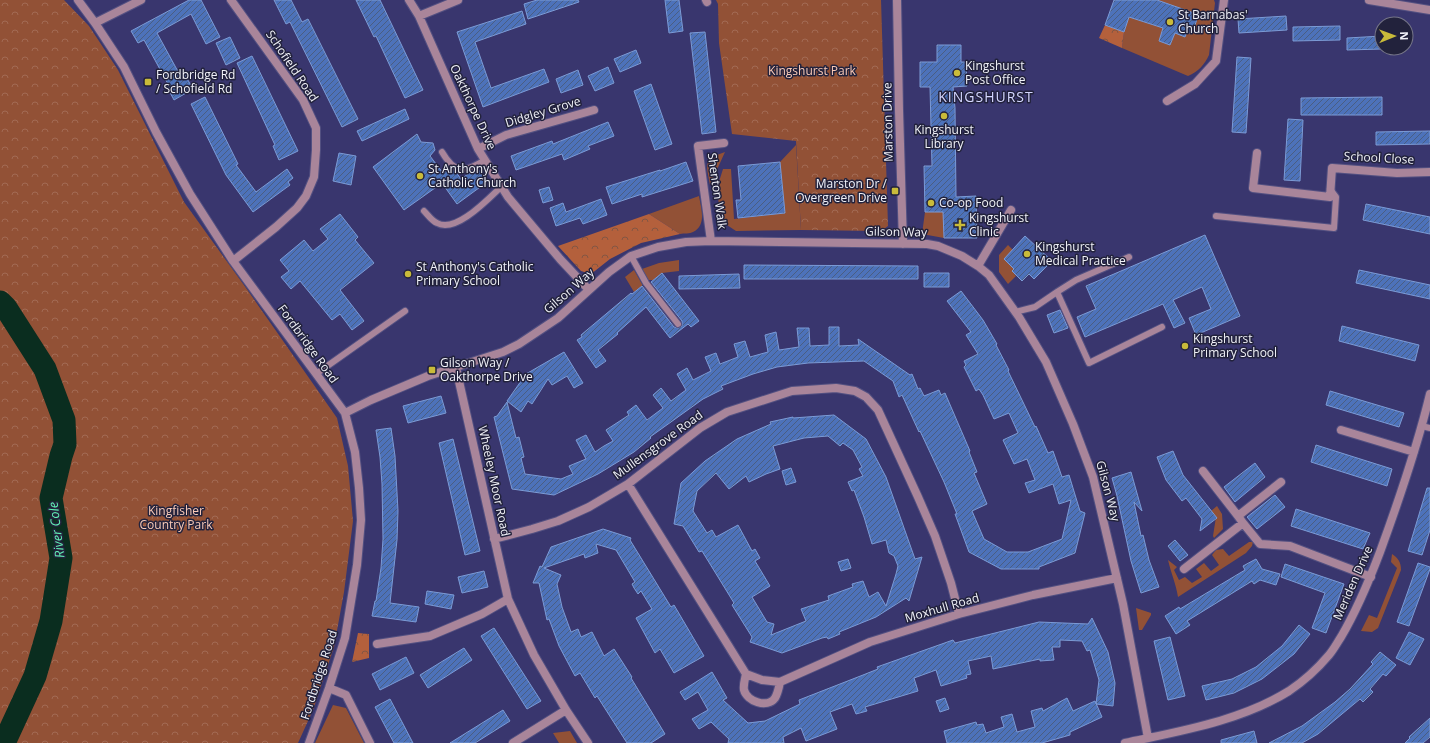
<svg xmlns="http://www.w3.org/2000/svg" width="1430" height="743" viewBox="0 0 1430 743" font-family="'Open Sans',sans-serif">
	<defs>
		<pattern id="forest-crowns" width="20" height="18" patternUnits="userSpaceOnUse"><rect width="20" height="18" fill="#b4603c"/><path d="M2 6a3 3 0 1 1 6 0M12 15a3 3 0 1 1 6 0" fill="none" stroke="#835643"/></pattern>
		<pattern id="park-crowns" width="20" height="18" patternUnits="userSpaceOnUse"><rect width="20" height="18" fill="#925136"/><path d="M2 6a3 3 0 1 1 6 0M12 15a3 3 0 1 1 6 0" fill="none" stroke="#a26a54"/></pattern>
		<pattern id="building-hatch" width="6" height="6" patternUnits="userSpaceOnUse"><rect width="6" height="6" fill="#4d72ba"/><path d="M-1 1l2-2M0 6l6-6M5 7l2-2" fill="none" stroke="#4a5e82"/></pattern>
	</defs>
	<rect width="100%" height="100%" fill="#39366e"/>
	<path fill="#925136" d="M1157 0H1214L1215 3 1209 55C1205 64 1198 72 1188 76L1122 48 1124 32 1129 17 1163 28 1159 41 1170 45 1175 33 1185 37 1187 32 1192 34 1197 19 1192 17 1193 13Z
		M796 145 801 230 736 231 727 225 720 215 717 188 723 169H731L734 219 785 213 780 162Z
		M725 152 710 185C706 163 703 160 725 152Z
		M699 196C701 208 707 225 693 232 690 234 684 233 680 234L649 214Z
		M925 212H943L944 238 922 234Z
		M1008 245 1013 250 1004 259 1014 269 1012 271 1016 276 1008 284 999 272V255Z
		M679 260V271L662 273 654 280H648L642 269 659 263Z
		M634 270 642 284V286L634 292 625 277Z
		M1217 506 1222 514 1223 529 1214 538 1213 536 1216 517 1211 511Z
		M1249 542H1253L1252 546 1246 553 1178 597C1176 584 1171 573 1168 560L1177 567 1174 570 1179 580 1185 577 1192 583 1202 577 1196 569 1204 563 1211 571 1219 565 1212 555 1216 550 1223 549 1229 556Z
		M1392 554C1398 558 1401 562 1401 570L1378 628 1372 632 1361 631 1369 615 1377 618 1397 568 1391 562Z
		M1136 608 1151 613V615L1142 630H1139Z
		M333 705 346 708 364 743H315Z
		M570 731 577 743H559L553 733Z"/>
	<path fill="url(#forest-crowns)" d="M1105 25 1124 32 1122 48 1099 38Z
		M649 214 680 234 641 243 610 259 591 274 581 271 558 246Z
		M358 633 369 634V658L352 662Z"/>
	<path fill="url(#park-crowns)" d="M0 0H64L89 26 118 70 184 202 246 288 337 418 348 466 353 521 344 592 334 647 313 710 298 743H0Z
		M716 0H881L888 226 881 231 801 230 796 141 732 134 719 43 718 4Z"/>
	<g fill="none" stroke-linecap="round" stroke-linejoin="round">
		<path stroke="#0a2d1f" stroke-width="23" d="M0 302 6 308 45 369 64 420 65 444 61 456 51 498 61 558 51 621 35 676 4 743"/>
	</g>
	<path fill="url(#building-hatch)" stroke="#7c9bd5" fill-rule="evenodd" d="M189 0H201L220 37 206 44 191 14 157 33 181 77 185 75 193 89 174 100 166 85 168 84 144 40 138 43 131 31Z
		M274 0H291L302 22 308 19 358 119 342 127 290 22 286 24Z
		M356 0H380L423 90 405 98 376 36 374 37Z
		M537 0H578L579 2 528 19 524 4Z
		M665 0H679L683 31 669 33Z
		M1114 0H1157L1194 13 1192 17 1197 19 1192 34 1187 32 1185 37 1175 33 1170 45 1159 41 1163 28 1129 17 1124 32 1105 25Z
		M522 11 526 24 475 42 491 88 544 69 549 82 483 107 457 32Z
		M1286 16 1287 30 1239 33 1238 19Z
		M1340 26V40L1293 41V27Z
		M705 32 716 132 702 134 690 33Z
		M1382 36V49L1347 50V38Z
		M230 37 240 58 226 65 216 43Z
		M937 45H961V62H966L967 86 953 87 955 108 956 197 976 196 977 238H944L943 212H925L924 166H932L930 87H920V62H937Z
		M636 50 641 63 620 72 614 59Z
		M252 56 298 151 279 160 273 146 275 145 237 63Z
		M1237 57 1251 58 1246 133 1232 132Z
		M608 67 614 83 595 91 588 76Z
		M578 70 583 85 561 93 556 79Z
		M651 84 672 144 655 150 634 91Z
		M205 97 238 164 236 165 256 192 287 169 293 178 288 182 290 185 253 212 226 175 191 104Z
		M1382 97V115H1301V98Z
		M405 109 409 119 362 141 357 131Z
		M1288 119 1303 120 1300 181 1284 180Z
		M608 122 614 136 588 146 590 149 564 160 562 154 516 170 511 156 552 141 553 144Z
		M1430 131V144L1376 145V132Z
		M417 134 421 142 433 143 435 150 430 156 443 173 449 168 456 172 461 179 471 172 478 169 487 182 457 204 442 183 404 210 373 167Z
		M339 153 356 156 351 185 333 181Z
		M686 162 693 181 642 197V194L612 204 606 187 660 170V171Z
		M780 162 785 213 738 218 736 200H741L738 166Z
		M549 187 553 200 543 203 539 190Z
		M601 199 607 215 583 224 580 218 556 226 550 208 563 203 566 212Z
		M1366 204 1430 217V234L1363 220Z
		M340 214 358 237 355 240 374 263 340 290 364 321 352 330 340 314 332 320 300 281 291 289 281 277 289 271 280 260 304 240 313 251 328 239 320 229Z
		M1205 235 1240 316 1196 335 1189 318 1211 309 1202 287 1173 300 1185 323 1174 328 1163 304 1085 337 1077 317 1096 309 1086 286Z
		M1025 236 1052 261 1034 279 1029 274 1022 281 1012 271 1014 269 1004 259Z
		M744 265 918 266V279H744Z
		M1359 270 1430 285V299L1356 283Z
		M662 273 699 321 691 327 688 324 670 338 646 307 617 333 618 334 598 350 606 361 596 368 577 340 582 337 581 335 631 293 632 294 642 286 674 327 678 328 682 326V321L651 282Z
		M924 273H949V287H924Z
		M739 274 740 288 679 289V276Z
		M961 291 983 320 997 344 996 345 1009 370 1008 371 1035 427 1036 426 1048 453 1053 451 1062 477 1069 475 1080 511 1085 513 1075 553 1039 567V569H1001L969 552 955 514H957L944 482 920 431 919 432 902 395 899 397 893 381 864 361 808 363 777 367 753 374 721 386 723 389 703 399 650 437 651 438 634 452 598 474 554 495 512 489 494 417 497 416 507 402 516 438 519 437 524 457 521 458 525 474 561 479 573 474 569 466 586 459 576 440 586 435 595 452 604 446 613 441 606 430 629 415 627 412 636 405 647 420 663 408 653 395 661 388 671 401 686 390 677 374 687 368 693 380 711 371 705 357 716 353 720 364 738 357 734 344 745 341 750 357 768 352 765 335 776 332 779 350 799 347 797 328H809L810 346 829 345V327H839V346L859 345 858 339 910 375 912 374 918 389 920 388 924 396 939 390 941 395 945 393 970 451 969 452 977 472 974 473 987 504 972 511 984 539 1007 552H1028L1062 539 1071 500 1059 504 1053 484 1029 493 1025 483 1035 480 1027 459 1014 464 1003 440 1018 433 1009 413 994 419 983 395 979 389 976 391 964 367 966 365 964 361 978 354 966 335 971 332 947 301Z
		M1060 310 1068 328 1054 333 1047 315Z
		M1342 326 1419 345 1415 361 1339 341Z
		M564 352 583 383 574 388 567 376 552 385 548 379 532 404 528 401 521 412 507 401 526 374Z
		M1330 391 1404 413 1399 427 1326 405Z
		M441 396 446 413 408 423 403 406Z
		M834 415 866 439 886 477 915 559 922 557 909 601 906 598 876 617 844 630 839 632 840 634 828 639 827 637 822 638 782 653 750 642 752 637 732 605 734 603 702 551 699 552 683 526 674 524 681 483 705 461 737 439 771 424 770 422 793 417V418ZM828 436 840 446 843 443 853 450 862 467 859 469 863 476 848 482 852 491 854 490 864 517 872 544 886 540 889 553 894 556 898 566 896 574 886 606 878 592 869 597 863 581 852 584 853 587 828 596 829 600 801 609 806 621 771 635 774 624 767 622 752 597 770 586 755 561 760 558 755 549 752 551 738 525 716 537 712 530 707 533 693 511 697 491 716 473 729 489 746 476 749 482 766 474 780 469 773 446 804 438Z
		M391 428 395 456 398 511 397 540 390 603 419 607 416 622 372 616 375 601H376L381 568 383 539 382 484 380 457 376 430Z
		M453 439 480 551 465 555 439 443Z
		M1316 445 1392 469 1387 486 1311 462Z
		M1173 451 1183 475 1217 518 1200 531 1202 519 1186 498 1182 501 1166 480 1157 457Z
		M1255 463 1265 477 1235 502 1224 487Z
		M791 468 796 482 786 485 782 471Z
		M1131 472 1142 511 1134 502 1141 536 1143 535 1149 560 1159 587 1141 593 1131 561 1117 496 1112 478Z
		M1427 488H1430V530L1422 555 1408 551Z
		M1275 495 1285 507 1257 529 1247 517Z
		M1296 509 1370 533 1363 549 1291 526Z
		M603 529 631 538 630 540 671 607 674 605 704 656 674 673 660 649 655 653 636 618 652 609 641 591 638 594 634 588 632 584 635 582 616 550 596 544 598 553 585 558 584 554 544 568 561 575 557 584 562 607 571 632 578 629 581 637 592 632 604 656 614 649 632 677 631 678 665 734 651 743H627L597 696 595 698 580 673 575 676 559 646 549 619 547 620 539 583H533L540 566 542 567 551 547Z
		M1175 540 1188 555 1180 561 1168 546Z
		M848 559 851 568 841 571 838 562Z
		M1256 559 1262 569 1280 574 1276 585 1260 580 1254 584 1252 581 1187 621 1190 625 1176 634 1165 616 1179 607 1180 609 1245 570 1243 566Z
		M1418 563 1430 567V569L1409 626 1397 622Z
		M1285 564 1344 584 1326 633 1312 628 1325 593 1281 577Z
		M484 571 488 587 462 593 458 577Z
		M427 591 454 595 451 609 425 604Z
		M1092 618 1108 652 1115 683 1113 706 1096 704 1099 680 1090 650 1087 651 1082 641 1060 640V647H1052L1054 660 1040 661V659L993 669 991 656 968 661 971 674 966 675 967 678 941 686 936 670 914 678 918 691 865 707 867 711 856 714 852 704 830 712 837 729 806 741 801 728 783 737 784 743H728L729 739 711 722 699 729 692 719 708 710 698 692 685 700 680 692 712 672 727 698 723 700 748 723 765 721 800 704 799 700 863 675 878 669 877 667 953 640 955 643 1039 622 1088 624Z
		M1299 625 1310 634 1294 654 1262 679 1234 693 1206 700 1202 686 1232 679 1256 667 1282 646Z
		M494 628 541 701 527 709 481 636Z
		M1409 632 1424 639 1410 665 1396 658Z
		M1170 637 1185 696 1168 700 1154 641Z
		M464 648 472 660 428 688 420 675Z
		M1380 652 1396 665 1386 676 1383 674 1370 689 1373 692 1363 702 1360 699 1318 734 1302 743H1269L1302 726 1335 702 1350 689 1373 664 1371 662Z
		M406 657 414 673 380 690 372 674Z
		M945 698 949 709 940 712 936 701Z
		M1067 698 1073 711 1095 701 1102 717 1070 732V735L1042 743H947L944 731 976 722 977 725 983 724 986 733 1004 727 1001 717 1012 714 1017 732 1035 727 1031 711 1042 708 1043 711Z
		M390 699 413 743H394L375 707Z
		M503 710 510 721 475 743H450Z
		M1430 718V737L1423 743H1405L1410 738 1409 737Z
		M1254 731 1257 743H1221V740Z"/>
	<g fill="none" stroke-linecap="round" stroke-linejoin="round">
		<defs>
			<path id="lane" d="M442 152C455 174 464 173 485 160
				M424 211C428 215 432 221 437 223 456 234 489 198 502 186
				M1216 216 1334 228 1336 197 1330 189
				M631 256 646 283 678 324
				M1057 292 1076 280 1129 257
				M1015 312 1035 307 1057 292 1089 363 1162 327
				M316 374 405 311
				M1422 426 1430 428"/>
			<path id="street" d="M78 0 95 23 124 67 156 132 190 194 233 261 345 413 355 452 359 488 361 520 357 565 345 638 329 688 309 743
				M231 0 303 100 316 128V150L314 177 306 196 297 208 276 227 233 261
				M409 0 419 16 478 149 508 197 560 259 589 290
				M706 0 707 2
				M897 0 899 110 903 244
				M1369 0 1430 10
				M419 16 458 0
				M95 23 141 0
				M1167 101 1195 84 1216 61 1224 0
				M478 149 506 135 594 110
				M1257 153 1253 188 1330 197 1332 168 1397 173 1430 172
				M711 241 698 146 724 143
				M978 266 1011 210
				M456 368 508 599 534 655 566 710 588 743
				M345 413 371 400 428 376 503 352 519 344 558 318 609 272 631 256 658 247 686 242 711 241 927 244 938 246 962 256 978 266 989 275 1019 317 1046 362 1073 424 1093 477 1123 604 1148 738
				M1341 430 1414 452
				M1203 471 1238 516
				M628 484 746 674 762 680 780 682 870 642 959 614 1033 595 1117 578
				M1243 523 1238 516 1281 482
				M494 539 532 529 558 521 589 507 628 484 700 428 727 412 792 391 836 388 855 391 866 397 878 410 918 497 935 536 951 583 959 614
				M1184 569 1243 523 1260 544 1290 546 1371 577
				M377 644 430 636 482 614 508 599
				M746 674C745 679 743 685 744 690 747 701 767 709 775 698 778 693 779 687 780 682
				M329 688 346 695 370 743
				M513 743 566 710
				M1125 743C1180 731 1241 721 1289 691 1304 681 1318 668 1329 655 1334 649 1337 643 1341 637 1357 610 1369 581 1380 552 1399 500 1417 448 1430 394"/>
		</defs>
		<use href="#lane" stroke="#535081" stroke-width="8"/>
		<use href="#street" stroke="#535081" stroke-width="10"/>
		<use href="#lane" stroke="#a9859a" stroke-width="6"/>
		<use href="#street" stroke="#a9859a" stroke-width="8"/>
	</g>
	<g fill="#c9bb3a" stroke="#22223c" stroke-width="1.5">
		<circle cx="1170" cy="22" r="4"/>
		<circle cx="957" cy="73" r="4"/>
		<rect x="144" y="78" width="8" height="8" rx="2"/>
		<circle cx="944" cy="116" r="4"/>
		<circle cx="420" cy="176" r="4"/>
		<rect x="891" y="187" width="8" height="8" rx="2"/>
		<circle cx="931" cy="203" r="4"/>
		<path d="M958 219h4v4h4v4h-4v4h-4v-4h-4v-4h4z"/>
		<circle cx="1027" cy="254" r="4"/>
		<circle cx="408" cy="274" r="4"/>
		<circle cx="1185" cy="346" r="4"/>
		<rect x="428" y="366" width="8" height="8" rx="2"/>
	</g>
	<g text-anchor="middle" stroke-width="3" stroke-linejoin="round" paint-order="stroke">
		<g font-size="12" fill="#f1f2f9" stroke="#22223c" text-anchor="start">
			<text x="1178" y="19">St Barnabas'<tspan x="1178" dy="14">Church</tspan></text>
			<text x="965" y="70">Kingshurst<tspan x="965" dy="14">Post Office</tspan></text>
			<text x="156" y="79">Fordbridge Rd<tspan x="156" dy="14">/ Schofield Rd</tspan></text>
			<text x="944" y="134" text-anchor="middle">Kingshurst<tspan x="944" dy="14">Library</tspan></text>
			<text x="428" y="173">St Anthony's<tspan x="428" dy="14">Catholic Church</tspan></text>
			<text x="887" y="188" text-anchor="end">Marston Dr /<tspan x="887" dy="14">Overgreen Drive</tspan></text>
			<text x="939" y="207">Co-op Food</text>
			<text x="969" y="222">Kingshurst<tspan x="969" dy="14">Clinic</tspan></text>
			<text x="1035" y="251">Kingshurst<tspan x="1035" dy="14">Medical Practice</tspan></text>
			<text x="416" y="271">St Anthony's Catholic<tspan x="416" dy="14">Primary School</tspan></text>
			<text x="1193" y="343">Kingshurst<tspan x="1193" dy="14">Primary School</tspan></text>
			<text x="440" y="367">Gilson Way /<tspan x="440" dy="14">Oakthorpe Drive</tspan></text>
		</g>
		<g font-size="12" fill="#f1f2f9" stroke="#22223c">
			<text transform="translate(292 66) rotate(56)" y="4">Schofield Road</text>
			<text transform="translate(473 107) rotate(65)" y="4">Oakthorpe Drive</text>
			<text transform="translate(543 112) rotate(-17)" y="4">Didgley Grove</text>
			<text transform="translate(888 122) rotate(-91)" y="4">Marston Drive</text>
			<text transform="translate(1379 158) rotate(3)" y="4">School Close</text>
			<text transform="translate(717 191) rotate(82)" y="4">Shenton Walk</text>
			<text transform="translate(896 232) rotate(1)" y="4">Gilson Way</text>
			<text transform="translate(569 291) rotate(-41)" y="4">Gilson Way</text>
			<text transform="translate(308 344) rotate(54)" y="4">Fordbridge Road</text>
			<text transform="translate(658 445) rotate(-36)" y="4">Mullensgrove Road</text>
			<text transform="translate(494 481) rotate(78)" y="4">Wheeley Moor Road</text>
			<text transform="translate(1108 491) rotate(75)" y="4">Gilson Way</text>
			<text transform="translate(1353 583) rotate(-66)" y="4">Meriden Drive</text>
			<text transform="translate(942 608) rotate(-16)" y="4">Moxhull Road</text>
			<text transform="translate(319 675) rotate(-72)" y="4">Fordbridge Road</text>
		</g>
		<g font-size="12" fill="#fbcbb8" stroke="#22223c">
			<text x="812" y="75">Kingshurst Park</text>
			<text x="176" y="515">Kingfisher<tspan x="176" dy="14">Country Park</tspan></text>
		</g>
		<g font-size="13" font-style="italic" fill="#61efb4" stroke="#22223c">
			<text transform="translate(56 530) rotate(-97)" y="5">River Cole</text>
		</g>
		<g font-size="14" letter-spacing="1" fill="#d4d6ff" stroke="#22223c">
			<text x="986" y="102">KINGSHURST</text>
		</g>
	</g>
	<g transform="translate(1394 36) rotate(89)"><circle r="19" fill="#22223c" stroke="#757588"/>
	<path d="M0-3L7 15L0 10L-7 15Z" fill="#c9bb3a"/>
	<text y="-6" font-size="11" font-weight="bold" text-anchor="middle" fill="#f1f2f9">N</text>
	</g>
</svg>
